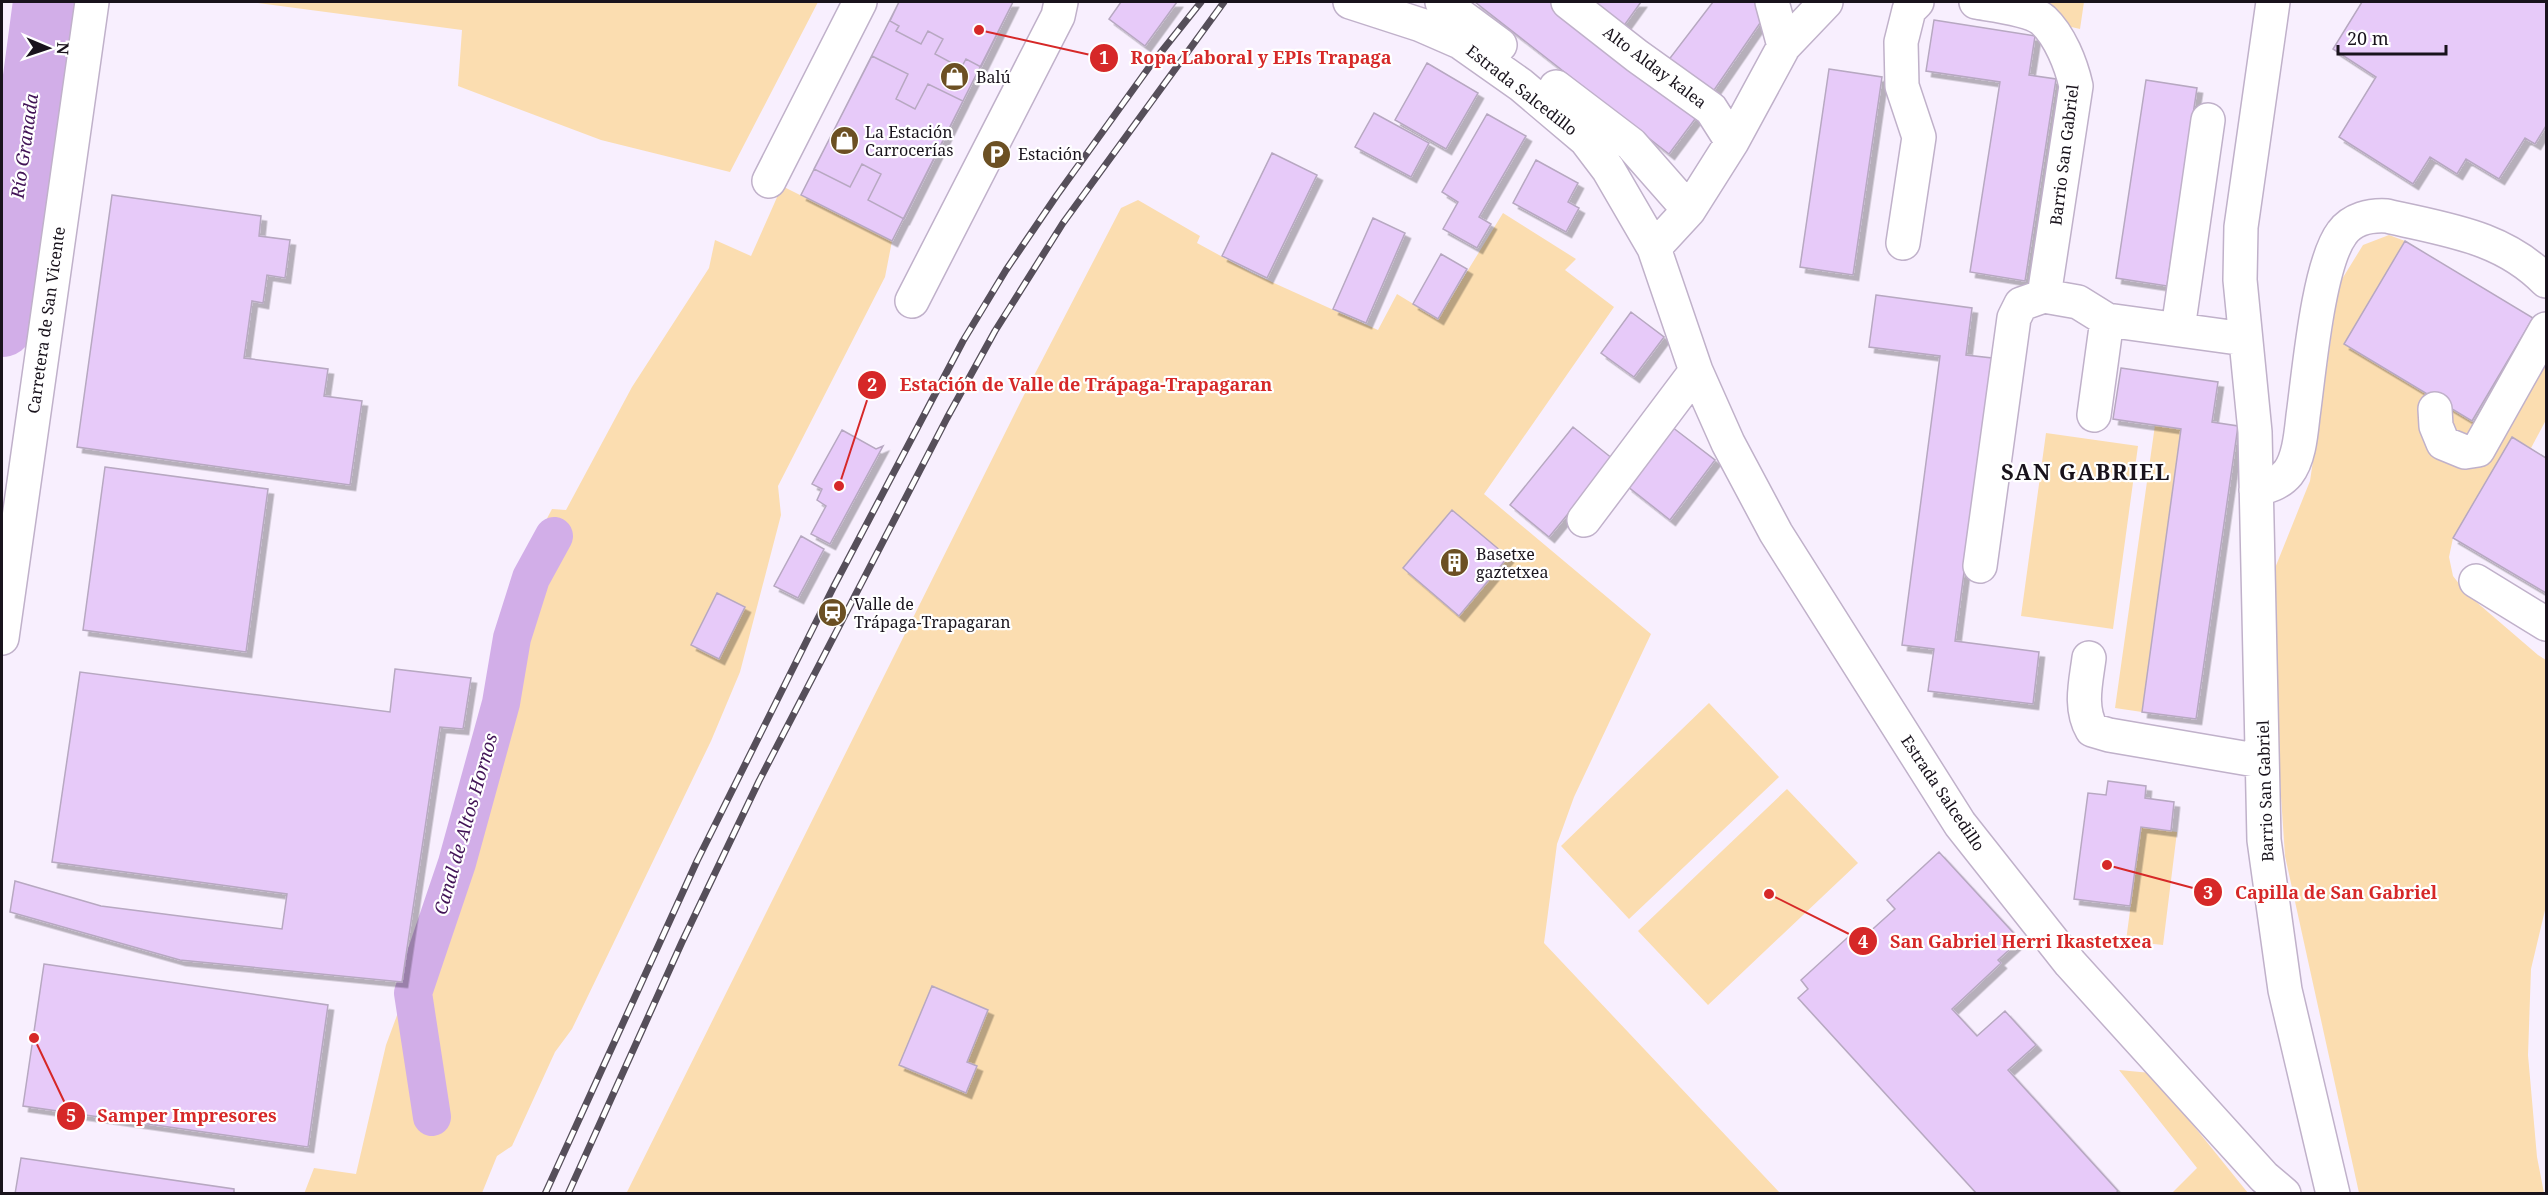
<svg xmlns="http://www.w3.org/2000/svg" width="2548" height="1195" viewBox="0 0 2548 1195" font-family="'Noto Serif',serif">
	<defs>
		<filter id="shadow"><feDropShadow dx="5.5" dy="5.5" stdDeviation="0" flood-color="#0004"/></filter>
	</defs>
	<rect width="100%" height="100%" fill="#f8effe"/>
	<path fill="#fbddb0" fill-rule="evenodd" d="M250 2H818L730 172 601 140 458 86 462 30Z
		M2021 2H2084L2080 29 2050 22Z
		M782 186 892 241 885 277 778 486 781 515 740 672 711 741 572 1029 555 1052 512 1146 497 1156 482 1193 304 1194 314 1168 356 1174 386 1045 429 929 471 796 485 738 495 657 508 611 526 558 552 509 566 510 632 387 709 268 715 240 751 256Z
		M1138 200 1200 236 1197 243 1252 273 1378 330 1397 294 1438 319 1503 213 1576 259 1565 270 1614 307 1484 494 1651 634 1574 797 1557 844 1544 943 1780 1193 626 1194 1026 391 1121 208ZM1452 510 1459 616 1403 568ZM932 986 988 1010 967 1062 977 1066 965 1093 900 1065Z
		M2389 235 2405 241 2344 344 2498 437 2546 359V420L2531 448 2513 438 2453 538 2449 557 2453 576 2467 594 2538 655 2546 660V906L2531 969 2528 1055 2537 1157 2544 1193H2359L2285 856 2280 781 2271 578 2310 481 2339 284 2363 245Z
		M2155 425 2181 429 2142 712 2115 708Z
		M2046 433 2138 446 2113 629 2021 616Z
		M1709 703 1779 777 1629 919 1561 846Z
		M1787 789 1858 863 1708 1005 1638 931Z
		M2141 827 2177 832 2163 945 2126 941Z
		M2119 1070 2151 1073 2248 1193H2172L2197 1168Z"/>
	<path fill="#d2aee8" d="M35 2H53L52 18 31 85Z"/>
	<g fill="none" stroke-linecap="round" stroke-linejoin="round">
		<path stroke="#d2aee8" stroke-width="38" d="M432 1117 413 993 457 863 501 703 512 638 531 578 554 536"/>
		<path stroke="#d2aee8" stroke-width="64" d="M2 325 45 2"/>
	</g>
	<path fill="#e7caf9" stroke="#b7a8c1" stroke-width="1.5" filter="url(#shadow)" d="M899 2H1013L981 67 966 59 961 68 935 54 943 39 928 31 921 44 896 31 899 26 890 21Z
		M899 2H1013L892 241 801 195Z
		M1121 2H1177L1145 46 1109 19Z
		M1475 2H1557L1701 111 1669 154Z
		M1589 2H1641L1623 27Z
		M1713 2H1757L1769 10 1710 96 1667 62Z
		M2362 2H2546V126L2535 144 2525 138 2499 179 2466 159 2457 174 2430 157 2413 184 2339 137 2376 77 2333 49Z
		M1934 20 2035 36 2029 75 2056 79 2025 281 1970 272 2000 82 1926 71Z
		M872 56 908 74 896 99 915 109 928 84 963 101 904 219 868 200 881 174 862 164 850 187 814 169Z
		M1427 63 1478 93 1446 149 1395 120Z
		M1829 69 1882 77 1853 275 1800 267Z
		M2146 80 2197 88 2167 286 2116 278Z
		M1374 113 1429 143 1411 177 1355 147Z
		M1487 114 1526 136 1479 217 1491 224 1477 248 1443 229 1458 202 1442 192Z
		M1272 153 1317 175 1267 278 1222 256Z
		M1536 160 1578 183 1568 202 1579 208 1566 232 1513 203Z
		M112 195 261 216 259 236 290 240 285 278 267 275 263 303 252 301 244 358 328 369 324 396 362 401 350 485 77 447Z
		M1373 218 1405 233 1366 323 1333 309Z
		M2405 241 2533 318 2472 421 2344 344Z
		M1441 254 1467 269 1438 319 1413 304Z
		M1876 295 1972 308 1966 355 1992 358 1955 641 2039 652 2033 704 1928 691 1934 649 1902 645 1940 356 1869 347Z
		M1631 312 1664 337 1634 377 1601 353Z
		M2121 368 2218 382 2212 422 2238 426 2196 719 2142 712 2181 429 2113 419Z
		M1573 427 1613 459 1549 537 1510 505Z
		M1672 427 1715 460 1670 520 1627 486Z
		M842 430 876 449 883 446 830 544 811 534 826 506 817 500 822 489 812 484Z
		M2512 437 2546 458V593L2453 538Z
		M105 467 268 489 246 652 83 630Z
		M1452 510 1508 557 1459 616 1403 568Z
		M801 536 824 549 798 598 774 586Z
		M717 593 745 607 719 659 691 645Z
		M395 669 471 678 463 729 440 727 402 982 180 960 10 912 15 881 101 906 282 929 287 894 52 862 80 672 390 712Z
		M2108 781 2146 786 2145 798 2174 802 2171 831 2141 827 2130 906 2074 899 2088 793 2106 795Z
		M1939 852 2020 940 1998 960 2001 963 1952 1009 1977 1036 2005 1011 2036 1045 2008 1070 2118 1191 2115 1194H1977L1798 998 1808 989 1801 980 1858 928 1865 936 1895 909 1887 900Z
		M44 964 328 1005 308 1147 23 1106Z
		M932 986 988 1010 967 1062 977 1066 966 1093 899 1065Z
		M21 1158 234 1189V1194H15Z"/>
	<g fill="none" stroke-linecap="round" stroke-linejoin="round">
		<defs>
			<path id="street" d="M1350 2 1421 25 1460 42 1521 85 1586 140 1608 169 1654 248 1696 371 1728 443 1776 533 1960 824 2070 963 2264 1177 2284 1194
				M1442 2 1500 45
				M1568 2 1637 56 1711 109 1732 142
				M1772 2 1784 46
				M1976 2C1993 5 2030 9 2043 20 2060 36 2071 64 2076 86L2044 296 2021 304 2014 318 1980 566
				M2273 2 2241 227 2240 280 2255 432 2264 840 2285 990 2333 1194
				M1556 87 1631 144 1689 210
				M769 181 860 2
				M1903 243 1919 137 1902 86 1901 42 1909 10 1917 2
				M1654 248 1689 210 1732 142 1784 46 1826 2
				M2044 296 2078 302 2107 320 2245 339
				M912 301 1058 16 1061 2
				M2178 329 2208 120
				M2435 409 2436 426 2443 443 2465 452 2478 450 2546 329
				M2094 415 2107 320
				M2256 490C2268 486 2279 484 2288 473 2299 459 2301 434 2303 416 2309 373 2318 265 2342 233 2352 219 2370 215 2387 216 2446 230 2502 236 2546 281
				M1584 520 1696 371
				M2476 581 2546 624
				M2089 658C2086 682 2079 707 2092 730L2109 735 2261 761"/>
			<path id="secondary" d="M2 638 92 2"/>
		</defs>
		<use href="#street" stroke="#c0b1ca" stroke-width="36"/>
		<use href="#secondary" stroke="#c0b1ca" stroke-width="36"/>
		<use href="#street" stroke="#fff" stroke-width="33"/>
		<use href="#secondary" stroke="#fff" stroke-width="33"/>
		<defs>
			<path id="rail" d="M545 1194 697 861 834 586 963 341 1006 270 1057 195 1150 66 1201 2
				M568 1194 682 942 759 781 947 418 995 331 1063 223 1224 2"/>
		</defs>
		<use href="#rail" stroke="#564f5a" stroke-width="7"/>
		<use href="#rail" stroke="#fff" stroke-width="4.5" stroke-dasharray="14" stroke-linecap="butt"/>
	</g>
	<defs>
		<symbol id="shop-disc" viewBox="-11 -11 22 22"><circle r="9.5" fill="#6c5023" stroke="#fff"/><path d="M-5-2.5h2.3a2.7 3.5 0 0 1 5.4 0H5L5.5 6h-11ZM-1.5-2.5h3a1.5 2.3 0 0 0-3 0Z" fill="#fff"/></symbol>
		<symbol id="parking-disc" viewBox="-11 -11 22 22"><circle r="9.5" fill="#6c5023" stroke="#fff"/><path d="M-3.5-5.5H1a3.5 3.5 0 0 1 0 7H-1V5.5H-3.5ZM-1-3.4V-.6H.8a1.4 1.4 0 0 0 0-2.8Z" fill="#fff"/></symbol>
		<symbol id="building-disc" viewBox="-11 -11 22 22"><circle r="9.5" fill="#6c5023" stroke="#fff"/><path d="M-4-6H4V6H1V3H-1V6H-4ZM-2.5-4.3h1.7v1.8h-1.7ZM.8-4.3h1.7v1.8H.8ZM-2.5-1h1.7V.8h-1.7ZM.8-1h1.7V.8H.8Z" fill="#fff"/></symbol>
		<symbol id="station-disc" viewBox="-11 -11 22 22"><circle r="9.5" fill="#6c5023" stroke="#fff"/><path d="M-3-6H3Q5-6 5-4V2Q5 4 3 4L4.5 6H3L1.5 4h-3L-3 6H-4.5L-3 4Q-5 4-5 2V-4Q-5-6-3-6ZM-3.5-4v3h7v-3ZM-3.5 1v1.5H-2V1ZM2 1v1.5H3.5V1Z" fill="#fff"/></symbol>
	</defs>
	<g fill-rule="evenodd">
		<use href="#shop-disc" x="938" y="60" width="33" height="33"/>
		<use href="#shop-disc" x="828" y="124" width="33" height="33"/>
		<use href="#parking-disc" x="980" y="138" width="33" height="33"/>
		<use href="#building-disc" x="1438" y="546" width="33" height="33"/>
		<use href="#station-disc" x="816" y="596" width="33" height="33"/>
	</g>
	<g text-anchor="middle" stroke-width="4.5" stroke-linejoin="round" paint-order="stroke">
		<g font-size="16" fill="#19131c" stroke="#fff">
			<text transform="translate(1655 67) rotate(37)" y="6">Alto Alday kalea</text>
			<text transform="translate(1522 90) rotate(38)" y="6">Estrada Salcedillo</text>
			<text transform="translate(2064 155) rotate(-83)" y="6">Barrio San Gabriel</text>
			<text transform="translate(46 320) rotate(-82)" y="6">Carretera de San Vicente</text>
			<text transform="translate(2265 791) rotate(-92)" y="6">Barrio San Gabriel</text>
			<text transform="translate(1943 793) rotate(56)" y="6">Estrada Salcedillo</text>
		</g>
		<g font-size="16" fill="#19131c" stroke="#fff" text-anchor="start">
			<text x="976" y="83">Balú</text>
			<text x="865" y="138">La Estación<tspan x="865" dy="18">Carrocerías</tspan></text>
			<text x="1018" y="160">Estación</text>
			<text x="1476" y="560">Basetxe<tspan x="1476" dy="18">gaztetxea</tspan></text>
			<text x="854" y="610">Valle de<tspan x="854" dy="18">Trápaga-Trapagaran</tspan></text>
		</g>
		<g font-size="18" font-style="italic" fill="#411356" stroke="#fff">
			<text transform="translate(25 146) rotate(-82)" y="6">Río Granada</text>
			<text transform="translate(466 824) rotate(-74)" y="6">Canal de Altos Hornos</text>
		</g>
		<g font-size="22" font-weight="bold" letter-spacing="1.5" fill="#19131c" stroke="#fff">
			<text x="2086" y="480">SAN GABRIEL</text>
		</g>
	</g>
	<path fill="none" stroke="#d62828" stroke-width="2" d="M979 30L1104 58M839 486L872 385M2107 865L2208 892M1769 894L1863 941M34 1038L71 1116"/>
	<g fill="#d62828" stroke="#fff" stroke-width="2">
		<circle cx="979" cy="30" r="6"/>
		<circle cx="839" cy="486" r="6"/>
		<circle cx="2107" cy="865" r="6"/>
		<circle cx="1769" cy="894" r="6"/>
		<circle cx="34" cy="1038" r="6"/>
		<circle cx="1104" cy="58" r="15"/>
		<circle cx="872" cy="385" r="15"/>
		<circle cx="2208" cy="892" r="15"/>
		<circle cx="1863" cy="941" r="15"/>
		<circle cx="71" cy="1116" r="15"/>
	</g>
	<g font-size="18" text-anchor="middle" font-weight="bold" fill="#fff">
		<text x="1104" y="64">1</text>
		<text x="872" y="391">2</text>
		<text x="2208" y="899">3</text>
		<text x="1863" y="948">4</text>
		<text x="71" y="1122">5</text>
	</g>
	<g font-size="18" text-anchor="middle" font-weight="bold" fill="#d62828" stroke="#fff" stroke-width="4.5" stroke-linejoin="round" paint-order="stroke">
		<text x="1261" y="64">Ropa Laboral y EPIs Trapaga</text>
		<text x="1086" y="391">Estación de Valle de Trápaga-Trapagaran</text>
		<text x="2336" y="899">Capilla de San Gabriel</text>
		<text x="2021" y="948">San Gabriel Herri Ikastetxea</text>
		<text x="187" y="1122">Samper Impresores</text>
	</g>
	<rect width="2548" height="1195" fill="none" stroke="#19131c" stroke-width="6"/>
	<g transform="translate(48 48) rotate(92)" stroke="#ffffff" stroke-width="4.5" paint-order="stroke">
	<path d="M0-4.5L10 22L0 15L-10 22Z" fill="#19131c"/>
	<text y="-9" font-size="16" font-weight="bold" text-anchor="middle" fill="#19131c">N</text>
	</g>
	<path d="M2338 45v9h108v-9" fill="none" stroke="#19131c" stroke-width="3"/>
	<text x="2347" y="45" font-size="18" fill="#19131c" stroke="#ffffff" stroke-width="4.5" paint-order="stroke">20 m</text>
</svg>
